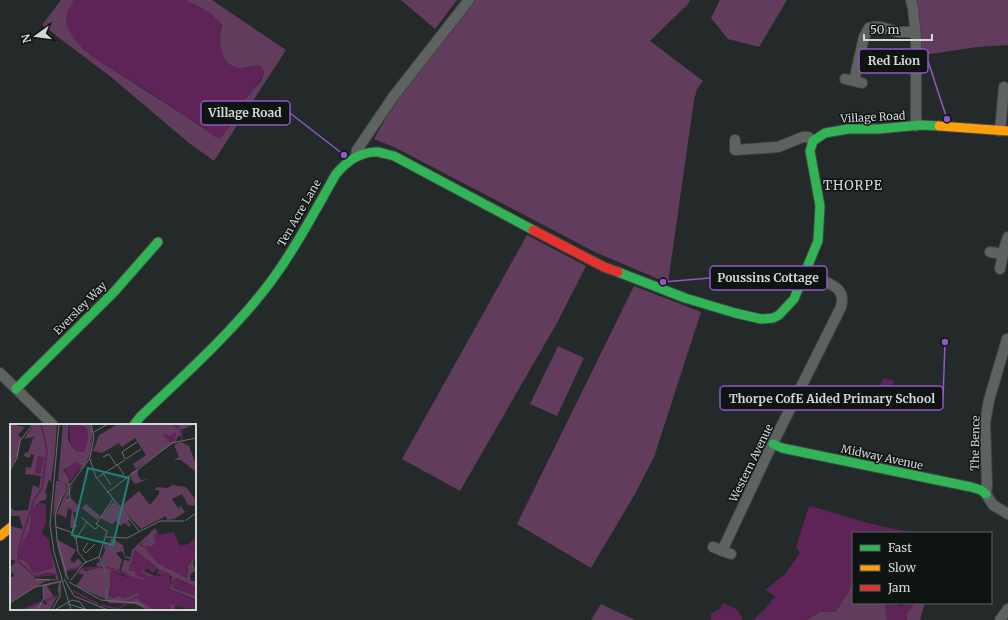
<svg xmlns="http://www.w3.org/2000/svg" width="1008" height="620" viewBox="0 0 1008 620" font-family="Merriweather,serif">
	<rect width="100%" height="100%" fill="#232a29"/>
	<path fill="#613c5c" d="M61 0H74L73 2 82 48C125 80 174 106 217 138 229 131 234 117 242 105 247 96 254 88 262 80L260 66C253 64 246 69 238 68 219 65 218 40 222 25L210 13 185 0H212L286 50 214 161 189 143 111 77 42 25Z
		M401 0H457L435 29Z
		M475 0H690L688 4 650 41 703 81 697 89 694 100 668 283 597 253 394 147 374 139C401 89 440 45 475 0Z
		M720 0H787L759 47 728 39 711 18Z
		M910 0H1008V45L977 47 911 57Z
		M527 235 586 266 557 323 460 491 402 459Z
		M634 286 701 312 654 457 635 494 591 568 517 524Z
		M558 346 584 358 557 416 530 404Z
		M853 578V603H886L885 606 887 620H807L848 593Z
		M915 603H925L920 620H907L906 614Z
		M601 604 635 620H591Z"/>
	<path fill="#5e2457" d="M74 0H185L210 13 221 23C222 27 220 31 220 35 219 48 224 66 238 68 246 69 253 64 260 66L264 71V75L243 103 224 134 221 138H217C194 121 170 106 146 90 122 74 77 55 67 25 64 16 69 8 74 0Z
		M883 378 894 381 888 402 877 399Z
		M809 506C822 509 834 513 847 517 870 524 893 529 917 533H853V578L848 593 836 612H818L807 620H753L766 608 775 596 765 590 785 574 800 553 796 547Z
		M723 603 736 609 743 618 741 620H711V614L721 608Z
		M886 603H897L899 606H903L904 603H915L906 614 907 620H887L885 606Z"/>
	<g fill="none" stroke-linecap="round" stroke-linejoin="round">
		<defs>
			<path id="street" d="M911 0 913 8 916 37V126
				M845 79 862 83
				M854 81 864 37 869 28 874 27H881L898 32H915
				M1000 131 1004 87
				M735 140V150L778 147 803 137H808L813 141
				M356 156 357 150 393 97 469 0
				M990 252 1003 254
				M1000 269 1004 249 1008 237
				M1007 339 989 400 985 423 987 485 986 494 993 505 1008 514
				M0 373 53 425
				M713 547 731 554
				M722 551 768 453 841 307C845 291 837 287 824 281 818 278 812 275 805 274
				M1000 620 1008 609"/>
			<path id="fast" d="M618 272 685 298 735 313 761 319 773 318 779 315 794 299 818 241 820 206 810 151 813 141 825 133 848 129H878L921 125 939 126
				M16 389 114 292 158 242
				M134 425 140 417C182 377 226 338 262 293 291 257 313 214 336 174 346 162 361 151 378 152 383 153 389 155 394 156L533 230
				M773 444 782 448 971 487 981 490 986 494"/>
			<path id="slow" d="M939 126 1008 131
				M0 536 11 527"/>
			<path id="jam" d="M533 230 604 267 618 272"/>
		</defs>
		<use href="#street" stroke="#404644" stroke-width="12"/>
		<use href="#fast" stroke="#404644" stroke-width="11"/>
		<use href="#slow" stroke="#404644" stroke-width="11"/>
		<use href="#jam" stroke="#404644" stroke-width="11"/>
		<use href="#street" stroke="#5e6362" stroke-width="10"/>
		<use href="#fast" stroke="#30b455" stroke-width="9"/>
		<use href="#slow" stroke="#ff9f0a" stroke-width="9"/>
		<use href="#jam" stroke="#e5322d" stroke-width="9"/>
	</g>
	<g text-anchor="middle" stroke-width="3" stroke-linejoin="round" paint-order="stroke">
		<g font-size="11" fill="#d1d9d7" stroke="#0e1412">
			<text transform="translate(873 117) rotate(-3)" y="4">Village Road</text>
			<text transform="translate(299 213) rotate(-60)" y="4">Ten Acre Lane</text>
			<text transform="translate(80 308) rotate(-45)" y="4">Eversley Way</text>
			<text transform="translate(975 443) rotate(-89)" y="4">The Bence</text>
			<text transform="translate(882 457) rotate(12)" y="4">Midway Avenue</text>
			<text transform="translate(751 463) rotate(-64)" y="4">Western Avenue</text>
		</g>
		<g font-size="13" letter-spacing="1" fill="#d1d9d7" stroke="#0e1412">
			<text x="853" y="190">THORPE</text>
		</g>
	</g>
	<g transform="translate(10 424)">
		<rect width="186" height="186" fill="#232a29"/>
		<path d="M0 0 15 3 8 11 11 14 8 30 0 45ZM24 0H47L45 28 41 59 39 55 35 69 37 70 36 76H32L22 85 20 107 12 119 9 134 17 138 24 148 33 147 43 142 39 121 49 156 36 157 0 178V153H4V150L0 149V144L6 137 0 135V102L13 105 9 92H0V82L4 87 18 86 23 61 29 64 31 52 15 50 16 43 21 44 24 31 21 30 20 34 14 32 15 28 18 29 23 14 27 12 14 15ZM28 33H34L30 50 25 49ZM36 149 45 150 46 155H24L25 152ZM53 0H58V16L63 24 72 28 78 16 76 4 69 0H80L83 7 80 31 73 44 69 45 68 38 53 46 58 52 60 61 58 63 54 59 57 63 43 92 46 57H51L48 56ZM108 0H185L171 6V12H168L166 17 126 45 123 40 136 31 125 14 112 23 109 19 92 29 83 27 89 11ZM171 18 179 22 186 40V48L171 36H164L169 33 164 21ZM128 45V52L131 56 138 55 125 60 121 55V49ZM63 60 57 75 61 74 70 84 66 89 63 87 65 100 68 103H63L68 108 60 103 62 86 58 84 56 94 49 90 46 92 55 70ZM162 61 176 63 186 76V82L178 81 172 70 162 75 168 84 171 82 175 88 164 95 157 96 156 92 131 105 110 83 129 67 140 81 149 70V66H144L147 63 158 64ZM104 77 119 95 118 97 121 101 119 103 115 99 110 102 106 97 102 100 90 94ZM76 80 90 92 87 96 72 84ZM145 104 149 111 147 109 144 113 147 118 142 123 141 131 148 139 177 154 178 142 186 130 183 140 186 146 180 151 181 157H186V163L166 154 161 159 164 164 186 172V176L160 165 162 152 149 146 125 126 123 132 126 129 128 131 135 148 143 151 140 153 142 154 136 155 137 158 102 147 99 171 103 174 109 172 115 174 128 168 130 175 147 185H161L158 179 180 186 165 182 164 186H142L124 180 98 179V149L91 135 95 127 94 120 100 121 101 114 113 121 115 132 120 133V135L115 134 112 127 106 129 112 136 109 146 116 149 111 146 114 136 120 137 118 146 122 126ZM123 134 132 140V149H135L129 153 125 147H119ZM48 116 66 126 60 136 64 139 68 134 72 139 66 146H56V155L47 121ZM90 137 96 147 97 176 66 162 74 151 68 149 71 145 75 147 88 144 86 140ZM48 158 50 166 40 186H15L32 178 36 181 37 179 34 177V161ZM48 159V172L44 173 37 162Z" fill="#613c5c" fill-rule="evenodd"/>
		<path d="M58 0H69L77 5 78 16 74 28H67L61 22ZM166 8 165 17 160 19 153 11 156 9 159 12ZM28 32 34 33 30 50 25 49ZM66 37 72 42 60 58 59 52 54 46ZM30 79 36 80V99L32 110 39 115 43 144 28 149 22 148 17 138 9 134 12 119 20 107 22 85ZM145 108 149 111 164 108 170 122 178 120 186 114V130L178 142 177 154 148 139 138 129 137 125 129 121 134 117 132 120 135 123 142 122 146 118 144 113ZM125 126 148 144 142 149 139 145 133 146 132 149 140 152 133 157 142 151 152 152 146 149 149 146 160 150V165L186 177V186L160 180 161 185H147L130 175 128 168 115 174 109 172 100 174V147L117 153 119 151 132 156 135 153 131 154V152L125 151V147H119ZM164 154 186 163V172L163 163 161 159Z" fill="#5e2457"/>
		<path fill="none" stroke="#5e2457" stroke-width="2" d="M31 0 37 26 32 64 24 76 9 123 8 137 25 152 47 150M164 0 171 7 172 16M96 143 119 151M71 145 93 143M56 147 70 143M63 167 88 180M34 177 48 172M119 177 126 173 146 186M91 181 108 185 116 180M12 186 31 178"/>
		<path fill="none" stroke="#69706f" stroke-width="1" d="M49 0 40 101 44 128 61 186M84 8 98 0M93 33 99 30 106 41M80 35 86 53 129 107M115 35 112 28 127 18M116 35 131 25M107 40 114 51M0 46 7 34 10 17 23 0M93 49 101 61M88 53 115 36M97 69 162 19 186 14M57 78 60 74 59 63M71 93 85 105 88 103M175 97 186 89M46 103 61 108 66 115 68 128 76 138M96 113 117 114 150 97H174M66 115 77 98M78 119 73 126 76 129 85 120M89 133 97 107 86 100 103 75M89 133 97 149V177M25 155 40 156M54 155 64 172 98 186M58 156 47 116 45 91 52 72 80 34 84 13 81 0M61 156 74 139 89 133M59 158 91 176 127 179 138 186M0 179 25 163 52 157M58 180 75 185M27 186 34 174 33 161M42 186 50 172V158M45 186 62 176 70 178 76 186"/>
		<path fill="#228078" fill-opacity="0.15" stroke="#228078" stroke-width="2" d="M78 44 119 54 103 121 62 111Z"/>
		<rect width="186" height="186" fill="none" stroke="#d1d9d7" stroke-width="2"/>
	</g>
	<path fill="none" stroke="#9057c5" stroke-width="1.5" d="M947 119L928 61M344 155L290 113M663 282L710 278M945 342L943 398"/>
	<g fill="#9057c5" stroke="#0e1412" stroke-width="1.5">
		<circle cx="947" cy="119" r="4"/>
		<circle cx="344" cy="155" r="4"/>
		<circle cx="663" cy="282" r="4"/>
		<circle cx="945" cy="342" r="4"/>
	</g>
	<g fill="#0e1412" stroke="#9057c5" stroke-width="1.5">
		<rect x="859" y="49" width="69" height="24" rx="4"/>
		<rect x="201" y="101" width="89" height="24" rx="4"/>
		<rect x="710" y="266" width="117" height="24" rx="4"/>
		<rect x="720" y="386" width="223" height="24" rx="4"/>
	</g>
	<g font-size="12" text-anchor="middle" font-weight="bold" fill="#d1d9d7">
		<text x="894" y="65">Red Lion</text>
		<text x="245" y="117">Village Road</text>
		<text x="768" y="282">Poussins Cottage</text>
		<text x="832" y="403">Thorpe CofE Aided Primary School</text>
	</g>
	<rect x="852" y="532" width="140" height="72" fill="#0e1412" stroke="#5c6361"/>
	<rect x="860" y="545" width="20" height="6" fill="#30b455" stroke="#5c6361"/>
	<text x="888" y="552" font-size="12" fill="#d1d9d7">Fast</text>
	<rect x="860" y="565" width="20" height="6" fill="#ff9f0a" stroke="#5c6361"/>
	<text x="888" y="572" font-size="12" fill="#d1d9d7">Slow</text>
	<rect x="860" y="585" width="20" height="6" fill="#e5322d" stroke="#5c6361"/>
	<text x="888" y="592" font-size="12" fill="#d1d9d7">Jam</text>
	<g transform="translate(36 36) rotate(256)" stroke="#0e1412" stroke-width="3" paint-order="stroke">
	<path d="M0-3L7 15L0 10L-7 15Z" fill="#d1d9d7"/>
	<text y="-6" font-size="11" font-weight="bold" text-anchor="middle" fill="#d1d9d7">N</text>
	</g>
	<path d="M864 34v6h68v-6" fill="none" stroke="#d1d9d7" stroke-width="2"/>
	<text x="870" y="34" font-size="12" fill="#d1d9d7" stroke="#0e1412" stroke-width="3" paint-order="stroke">50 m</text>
</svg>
